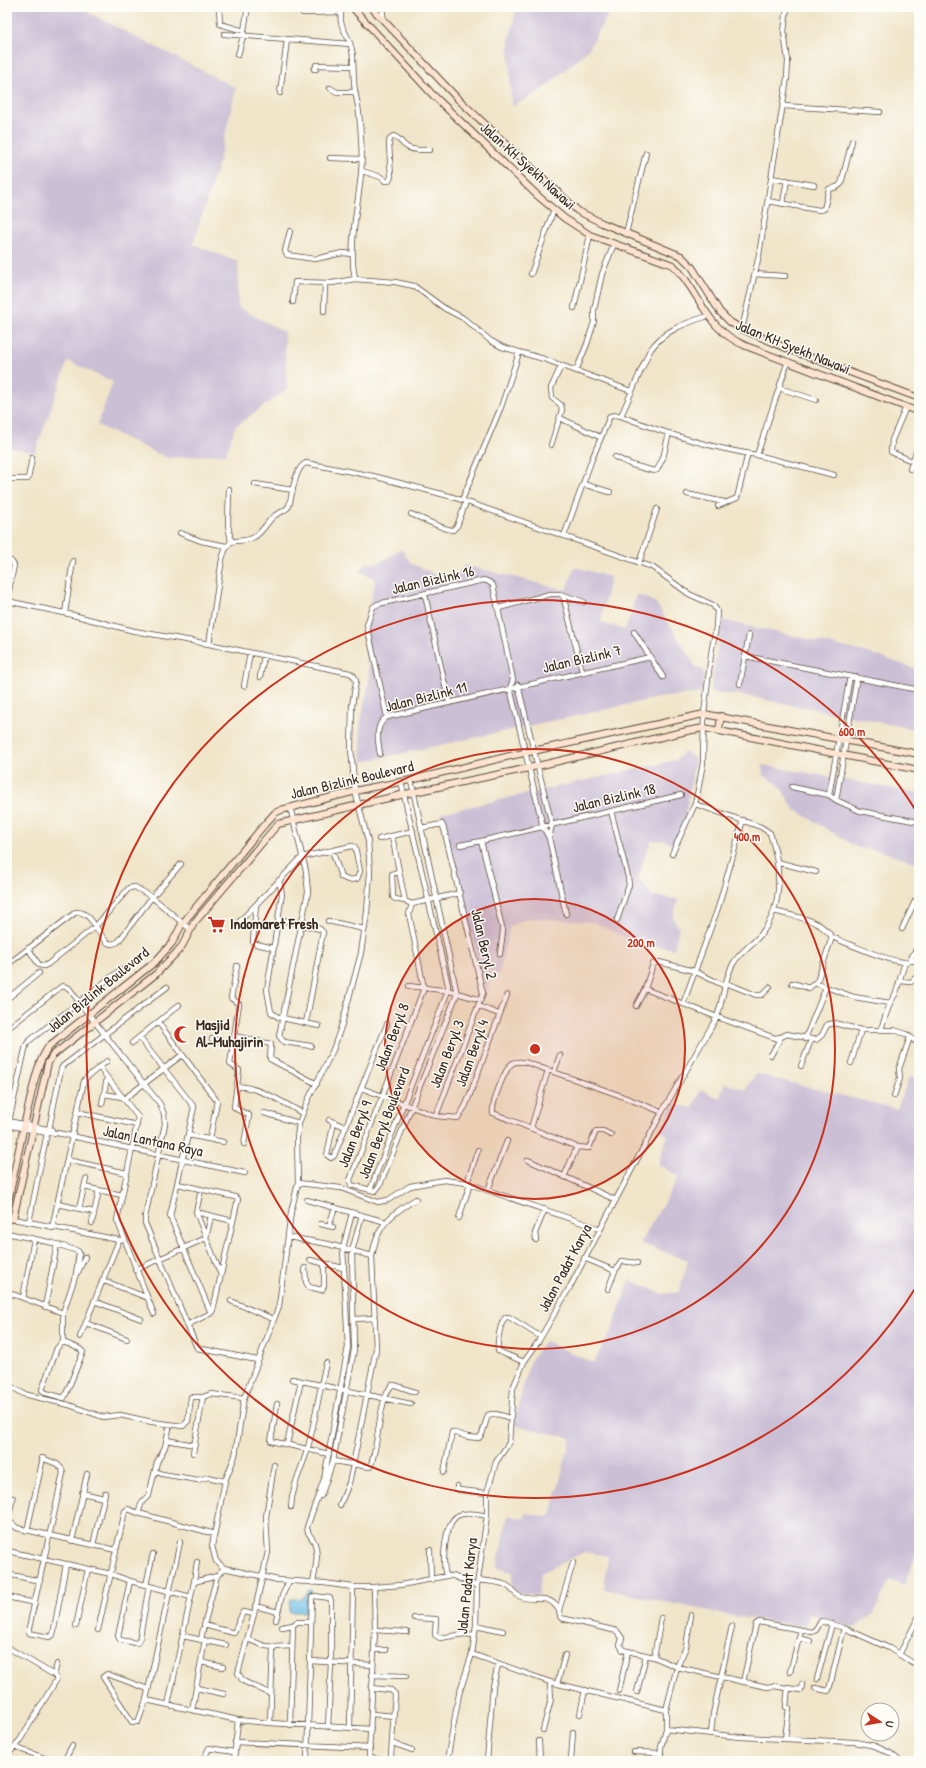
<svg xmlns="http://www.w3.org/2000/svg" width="926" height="1768" viewBox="0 0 926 1768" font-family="'Patrick Hand',sans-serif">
	<rect width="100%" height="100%" fill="#fdfcf7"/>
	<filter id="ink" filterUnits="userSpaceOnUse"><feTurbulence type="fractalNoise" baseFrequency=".025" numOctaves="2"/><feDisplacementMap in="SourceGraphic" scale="8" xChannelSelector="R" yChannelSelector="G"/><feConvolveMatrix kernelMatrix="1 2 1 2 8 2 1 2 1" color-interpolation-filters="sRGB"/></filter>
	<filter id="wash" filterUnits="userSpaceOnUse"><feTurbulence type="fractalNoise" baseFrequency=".012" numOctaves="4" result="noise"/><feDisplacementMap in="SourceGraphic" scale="16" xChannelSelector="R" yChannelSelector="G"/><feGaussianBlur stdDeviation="0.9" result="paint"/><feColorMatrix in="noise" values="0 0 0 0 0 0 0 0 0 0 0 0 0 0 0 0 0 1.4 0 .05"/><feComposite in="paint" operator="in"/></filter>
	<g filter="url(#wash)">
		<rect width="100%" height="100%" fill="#f0e5c9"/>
		<path fill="#cbbfd5" d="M7 7H90L87 12 236 88 219 161 193 244 238 262V307L284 332 287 389 235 427 226 454 167 458 97 425 113 382 68 361 35 453 7 447Z
			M517 7H612L588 50 542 90 511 107 509 40Z
			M401 549 411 563 452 583 464 565 566 590 575 567 610 577 601 622 625 630 637 594 656 603 696 667 704 671 702 693 658 698 362 762 360 726 370 676 362 631 375 584 374 578 360 571 366 563 377 564Z
			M722 620 869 653 919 670V730L747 696 710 692Z
			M684 751 695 759 683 828 674 845 665 841 652 840 646 853 638 878 652 896 678 899 673 918 679 928 674 949 634 942 593 922 528 918 510 926 499 974 493 975 486 992 441 813 676 760Z
			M763 765 919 793V864L881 851 858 848 794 809 779 785 763 775Z
			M756 1074 897 1109 909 1077 919 1079V1546L904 1586 890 1580 874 1613 855 1628 809 1614 806 1627 733 1616 604 1589 608 1556 584 1552 541 1573 539 1595 518 1593 511 1585 513 1572 497 1568 508 1515 523 1519 526 1513 545 1517 551 1515 571 1438 513 1425 530 1361 545 1341 593 1363 611 1332 630 1280 663 1294 679 1292 688 1261 640 1243 679 1177 658 1164 668 1135 660 1131 674 1104 693 1108 701 1089 719 1099 725 1083 745 1090Z"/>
		<path fill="#68bce4" stroke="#527381" d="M309 1590H312L308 1600V1612H289L291 1599H301Z"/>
	</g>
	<g filter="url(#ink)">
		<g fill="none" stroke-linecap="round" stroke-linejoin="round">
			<defs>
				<path id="street" d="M219 7 220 24 244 31
					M382 7 384 21
					M303 13 341 12
					M224 34 350 44
					M238 55 243 36 248 7
					M314 69H316V65L353 66
					M330 88 337 92H355
					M280 93 287 40
					M783 106 880 112
					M330 158 361 159
					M362 171 381 177 385 181H389L391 177 389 143 390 139 393 136C400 138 401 143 407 147 413 151 422 150 430 150
					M771 178 814 185
					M768 201 819 210 824 209 829 189 837 187 841 184 852 141
					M783 203 787 180
					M290 231 285 251 287 255 315 259 343 253 353 254
					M626 233 646 153
					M531 274 554 209
					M755 274 785 276
					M355 279 395 282 414 286 444 308 463 318 491 341 502 347 544 359 631 391
					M293 302 295 282 332 283 355 279C348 244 358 208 361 174 363 154 361 132 359 113 358 102 354 91 354 80 353 70 354 59 352 50 349 33 335 25 343 7
					M574 308 590 235
					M324 311 325 283
					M742 329 759 255 787 78 788 61 784 32 787 7
					M576 371 587 344 594 322V310L602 274 614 244
					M779 388 816 400
					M906 407 892 440 891 452 912 461
					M621 416 649 352C662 331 685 323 708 316
					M560 418 600 437
					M551 445 562 410 561 405 552 398 551 388 561 366
					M757 455 834 475
					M615 457 632 465 654 471 657 470 663 458 669 433
					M910 469 919 444
					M7 479H28L32 458
					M255 484 293 490
					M583 484 610 492
					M229 489 228 525 231 541
					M687 494 724 502
					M462 500 501 407 519 353
					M718 506 737 498 748 453
					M411 514C421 518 445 530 453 530L457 526 466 502
					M180 533 201 541 226 546
					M564 536 652 567 689 594 713 605 717 611 716 627 711 654 704 714 703 763 698 790 695 804 672 854
					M7 560 11 561 14 565 7 601
					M639 563 657 509
					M425 595 449 703
					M563 595 582 671
					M7 601 69 614 134 631 209 644 222 559C231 530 236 547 254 537 262 533 267 522 274 516 279 512 285 512 289 506 292 495 295 467 306 463L373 476 453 497 564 536 592 459 610 416 616 415 621 416C664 433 711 448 757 455L788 361
					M499 608 550 594H560L584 602
					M65 613 73 561
					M634 632 663 677
					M209 644 350 673 354 676 356 681 352 706 351 749 355 791 368 841 370 873 367 912 361 953 342 1024 333 1050 308 1100 299 1123 297 1138 298 1183 291 1212 279 1306 244 1398 235 1456 225 1481 212 1546 216 1561 224 1568 278 1580 324 1583 353 1587H374L401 1585 446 1576H453L477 1586
					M745 656 919 690
					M260 677 264 656
					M740 684 749 635
					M518 685 552 825 549 838
					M244 686 250 653
					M387 717 367 625 373 607 378 604 484 580 489 582 493 585 513 680 510 688 543 827 549 838 566 914
					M380 754C378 741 374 725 387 717L650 657
					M411 780 457 994 380 1185 375 1191 351 1185 350 1180 424 988 409 914 412 904
					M792 787 829 795 836 800 860 811 919 822
					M829 795 850 676
					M836 800 857 677
					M290 807 306 871 308 892 279 1036 284 1042 311 1046
					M611 811 628 877 629 885 617 920
					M421 828 442 824 444 829 483 993 436 1116
					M392 836 405 901 412 904
					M379 839 413 831
					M481 841 503 931 500 954
					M460 845 481 841 681 795
					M302 857 352 846 355 847 360 871 357 879 348 880 341 877 332 850
					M777 862 816 872
					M399 871 392 874 393 897 395 899 405 901
					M279 880 282 894 267 990 271 1012 278 1017 319 1026
					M412 904 460 893
					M256 905 253 942 256 944 274 948
					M774 911C795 917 819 918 832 937 849 944 887 961 904 962 908 962 914 960 919 960
					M279 919 320 929 323 932 306 1023
					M328 921 364 929
					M239 922 302 857
					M902 929 915 901 919 899
					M28 948 39 965 44 966 48 964 96 926 129 888 135 887 152 897 191 930
					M910 960 919 944
					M7 965 76 912C92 911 97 934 108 943L112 944 118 942 152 897 181 864
					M237 966 231 998 239 1004 230 1064 239 1070 234 1107 238 1110 249 1115 244 1144
					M900 981 911 982 919 975
					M726 983 756 995H762L770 987
					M792 983 809 988 817 981
					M409 986 450 991 481 1000
					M826 987 817 984V982L832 937
					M645 989 717 1017C723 1000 724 980 733 964 741 950 753 945 762 933 784 904 781 866 770 833L761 827 695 804
					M7 999 39 973
					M683 1004 718 908 743 820
					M478 1006 499 1014
					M636 1006 645 989 653 964 659 962 694 971 725 986
					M158 1022 217 1101 210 1139
					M7 1029 62 986 69 988 79 1002 120 970
					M881 1029 890 1003
					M234 1036 271 1044 270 1059 317 1084
					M139 1037 194 1107 170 1216 211 1313
					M212 1039 233 1043
					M805 1039 826 987 854 997 890 1003 896 993 905 962
					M132 1043 179 1005
					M771 1055 781 1037
					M851 1063 861 1030
					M801 1066 811 1040
					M99 1067 138 1117 132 1149 117 1220 154 1314
					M554 1072 560 1055
					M237 1086C261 1088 281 1101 302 1113
					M361 1088 436 1116 458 1118 466 1105 507 995
					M104 1094 122 1097
					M894 1096 900 1078 899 1069 910 1037
					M124 1099 182 1055
					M102 1104 107 1078
					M77 1112 137 1125
					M264 1113 299 1123
					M329 1120 345 1127
					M8 1121 52 1130
					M9 1121 26 1045 29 1041 79 1002 160 1104 164 1114 165 1124 145 1217V1223L197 1348 257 1360
					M334 1122 327 1155 331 1158 334 1156 387 1024
					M7 1125 47 1133H57L245 1173
					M531 1128 548 1070
					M49 1129 61 1069 63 1066 167 987
					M7 1133 9 1125
					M47 1133 29 1222 119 1240 125 1239
					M188 1135 223 1142
					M577 1147 589 1148 596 1131H603L611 1135
					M67 1160 127 1173
					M528 1160 616 1200
					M564 1177 577 1147 493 1113C491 1105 505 1067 513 1063 517 1061 521 1062 525 1062L616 1094 662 1112
					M298 1183 341 1188 378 1202 388 1200 410 1186 444 1180 467 1183 600 1229
					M467 1183 478 1150
					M178 1184 235 1197 238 1199 213 1310 211 1313 187 1325
					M84 1187 122 1195
					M201 1190 196 1212 221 1275
					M370 1190 448 991V985L401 782
					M488 1190 507 1141
					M307 1200 386 1222
					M58 1204 94 1212
					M79 1209 86 1179
					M196 1212 233 1221
					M459 1218 470 1184
					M13 1219 29 1222
					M92 1223 99 1190
					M321 1224 333 1227
					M7 1225 8 1218
					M329 1226 335 1207
					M52 1228 84 1081 86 1078 107 1061
					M7 1233 53 1243 78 1251 79 1253 76 1274 63 1313
					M288 1237 328 1244 372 1256
					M536 1240 535 1233 545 1209
					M584 1258 615 1271 622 1261 637 1263
					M310 1260 343 1268
					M305 1268 306 1282 309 1287 322 1290 324 1286V1263
					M135 1270 206 1238 211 1216
					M78 1272 85 1257
					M102 1280 148 1298
					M608 1289 615 1271
					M7 1292 63 1313V1342
					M23 1298 34 1239
					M94 1301 141 1319
					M231 1301 273 1319
					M45 1307 57 1244
					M354 1319 375 1318
					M86 1323 127 1339
					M80 1337 119 1240
					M63 1342 80 1349 83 1352 66 1394 64 1398 46 1393 42 1390 57 1348Z
					M524 1362 498 1351C497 1342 500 1322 506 1317H509L541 1337
					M292 1379 411 1404
					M7 1384 24 1394 69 1405 103 1417 120 1415 152 1422 183 1426 188 1421 191 1397H203L211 1394 244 1398
					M277 1404 271 1441 329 1454
					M166 1440 195 1445
					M287 1444 301 1381
					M193 1453 203 1397
					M42 1458 57 1464 62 1469 63 1473 29 1628V1633L49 1637 53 1635 66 1564
					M333 1461 370 1467C379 1447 378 1400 392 1385H395L415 1392
					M155 1471 162 1474 198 1480 208 1477 225 1481
					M444 1472 452 1432 468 1437 479 1438 482 1434 488 1415C495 1412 503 1416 510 1418
					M457 1486V1489L459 1490 487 1493
					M82 1493 104 1498
					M321 1496 333 1461 354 1350 352 1251 362 1215
					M340 1505 349 1483 353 1465 376 1349 372 1256C374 1248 375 1238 380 1231 387 1217 403 1207 416 1199
					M291 1507C292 1487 301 1470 307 1451 315 1422 319 1392 326 1363
					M138 1513 215 1534
					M7 1519 17 1528 116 1550
					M8 1519 13 1498
					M27 1531 43 1458
					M72 1541 87 1474
					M93 1545 105 1493
					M430 1550 431 1580
					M12 1552 111 1574 130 1581 191 1597
					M7 1574 40 1581
					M217 1576 204 1625 234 1633 243 1612 254 1614
					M446 1576C442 1562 444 1521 459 1515 467 1512 478 1514 487 1516
					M479 1580C488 1582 502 1581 509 1587 514 1591 515 1595 521 1597 535 1602 549 1593 558 1609 560 1611 559 1615 561 1618L617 1631 622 1638 620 1645 623 1650 654 1657 677 1667 767 1687 773 1686 801 1690 802 1684
					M130 1581 118 1636 120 1640 136 1643 139 1642 149 1586
					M194 1582 197 1562
					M313 1583C315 1570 319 1556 315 1544 313 1537 307 1535 307 1527L324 1479 348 1347 343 1248 352 1213
					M146 1585 153 1554
					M374 1587 375 1630 369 1755 371 1758 385 1761
					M7 1597 35 1603
					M255 1606 278 1612
					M559 1610 573 1563
					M414 1618 436 1619 435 1635 440 1638 464 1634 474 1635
					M276 1620 282 1596 289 1581
					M476 1625 503 1631
					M76 1626 88 1569
					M282 1627 293 1625
					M98 1630 125 1511 128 1509 138 1513 142 1502 149 1495 157 1462 165 1447 170 1424
					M375 1630 407 1632
					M183 1636 226 1645
					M799 1638 810 1641
					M247 1639 265 1646 275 1647
					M201 1640 203 1629
					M7 1647 54 1675 57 1679 20 1740 7 1756
					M374 1650H386
					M472 1654 550 1682 666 1710V1729L740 1737 855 1742 875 1746 890 1753 900 1761
					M899 1655 919 1616
					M654 1657 661 1618
					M311 1661 372 1665
					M201 1662 223 1667
					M790 1672 801 1630
					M54 1675 57 1664
					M372 1675 406 1676
					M817 1679 832 1624
					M743 1682 756 1624 759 1622 812 1632 816 1630 821 1621 844 1628 889 1648 919 1667
					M557 1684 565 1655
					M197 1688 224 1694
					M371 1688 391 1690 395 1694 391 1757 388 1761
					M815 1688 828 1691 829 1690 844 1628
					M148 1689 107 1674 103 1677 132 1722H138L146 1700 180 1542
					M619 1691 628 1651
					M637 1692 646 1655
					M271 1694 243 1681 238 1673 254 1614 268 1552 266 1517 274 1465
					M146 1700 238 1720 270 1723 371 1729
					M168 1705 194 1582 217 1576 224 1568
					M192 1710 205 1640
					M666 1710 677 1667 686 1647 691 1615
					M372 1714 394 1716
					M580 1714 585 1690
					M270 1723 273 1649 275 1647 291 1646
					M290 1725 293 1625 297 1622H311
					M350 1728 353 1587
					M543 1730 551 1699 550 1682
					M711 1733 713 1714 732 1626
					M785 1739 789 1708 786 1707 788 1687
					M539 1741 540 1761
					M235 1742 370 1748
					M392 1743 412 1750
					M14 1747 53 1761
					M634 1752 661 1753
					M64 1761 72 1746
					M203 1761 209 1748 234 1752
					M234 1761 238 1720
					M307 1761 312 1597 314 1596 330 1598 331 1601V1662L328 1727
					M447 1761 459 1694 472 1654 476 1625 477 1586 487 1516V1493L496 1462 509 1443 513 1388 524 1362 538 1342 571 1285 662 1112 717 1017 775 1038 781 1037 787 1034 816 1040 822 1035 827 1025 834 1023 861 1030H894L906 1034 919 1044
					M487 1761 493 1686 498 1665
					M571 1761 573 1732
					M660 1761 661 1747 666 1729"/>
				<path id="secondary" d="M352 7 432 94 538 196 564 218 590 235 673 265C702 293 703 328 746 346L919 412
					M371 7 457 98 578 211 602 223 681 256 692 267 720 312 730 322 742 329 793 351 919 398
					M719 730 721 716
					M7 1207C14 1173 21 1138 29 1104 34 1084 37 1063 49 1046L155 962 172 943 182 924 264 825 275 813 281 810 368 788 411 780 510 756 704 714 919 754
					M7 1218 13 1219 48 1063 53 1055 156 974 176 953 182 946 194 923 278 824 405 794 529 768 687 731 704 728 919 770"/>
			</defs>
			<use href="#street" stroke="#564638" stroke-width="6"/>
			<use href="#secondary" stroke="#564638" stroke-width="8"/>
			<use href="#street" stroke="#fff" stroke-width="4.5"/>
			<use href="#secondary" stroke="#fde4d1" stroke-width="6"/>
		</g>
	</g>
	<circle cx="535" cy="1049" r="150" fill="#c8321e" fill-opacity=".12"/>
	<g fill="none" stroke="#c8321e" stroke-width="2">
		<circle cx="535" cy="1049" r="150"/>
		<circle cx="535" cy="1049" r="300"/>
		<path d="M918 1284A449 449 0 1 1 918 814"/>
	</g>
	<defs>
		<symbol id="supermarket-bare" viewBox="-9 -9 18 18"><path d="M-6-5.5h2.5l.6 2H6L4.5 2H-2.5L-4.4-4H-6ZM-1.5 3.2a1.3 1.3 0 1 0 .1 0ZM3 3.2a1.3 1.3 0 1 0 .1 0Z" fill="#c8321e" stroke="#fdfcf7" stroke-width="2.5" paint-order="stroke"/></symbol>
		<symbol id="mosque-bare" viewBox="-9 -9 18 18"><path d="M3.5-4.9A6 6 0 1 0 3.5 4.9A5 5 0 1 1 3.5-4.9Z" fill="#c8321e" stroke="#fdfcf7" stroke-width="2.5" paint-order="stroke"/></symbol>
	</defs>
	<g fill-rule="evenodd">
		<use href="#supermarket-bare" x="204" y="912" width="25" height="25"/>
		<use href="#mosque-bare" x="170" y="1022" width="25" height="25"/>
	</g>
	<g text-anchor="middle" stroke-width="3" stroke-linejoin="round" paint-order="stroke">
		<g font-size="15" fill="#3b2a1e" stroke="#fdfcf7">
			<text transform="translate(528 166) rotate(42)" y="5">Jalan KH Syekh Nawawi</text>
			<text transform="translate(793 347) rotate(22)" y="5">Jalan KH Syekh Nawawi</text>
			<text transform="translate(433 580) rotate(-13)" y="5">Jalan Bizlink 16</text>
			<text transform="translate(582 659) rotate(-13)" y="5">Jalan Bizlink 7</text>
			<text transform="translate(426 697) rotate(-14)" y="5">Jalan Bizlink 11</text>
			<text transform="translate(352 780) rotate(-13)" y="5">Jalan Bizlink Boulevard</text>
			<text transform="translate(614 798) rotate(-13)" y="5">Jalan Bizlink 18</text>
			<text transform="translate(484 944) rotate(77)" y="5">Jalan Beryl 2</text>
			<text transform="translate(98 990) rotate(-39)" y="5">Jalan Bizlink Boulevard</text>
			<text transform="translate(392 1037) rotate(-69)" y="5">Jalan Beryl 8</text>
			<text transform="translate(472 1053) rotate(-70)" y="5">Jalan Beryl 4</text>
			<text transform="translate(447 1054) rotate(-69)" y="5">Jalan Beryl 3</text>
			<text transform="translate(384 1123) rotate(-69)" y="5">Jalan Beryl Boulevard</text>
			<text transform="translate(355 1134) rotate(-69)" y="5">Jalan Beryl 9</text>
			<text transform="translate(153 1141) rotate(12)" y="5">Jalan Lantana Raya</text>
			<text transform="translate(565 1268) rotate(-62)" y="5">Jalan Padat Karya</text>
			<text transform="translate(467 1586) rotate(-84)" y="5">Jalan Padat Karya</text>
		</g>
		<g font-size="15" font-weight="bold" fill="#3b2a1e" stroke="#fdfcf7" text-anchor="start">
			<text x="230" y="929">Indomaret Fresh</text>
			<text x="196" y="1030">Masjid<tspan x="196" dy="17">Al-Muhajirin</tspan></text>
		</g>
	</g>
	<circle cx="535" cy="1049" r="6" fill="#c8321e" stroke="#fdfcf7" stroke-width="2"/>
	<g font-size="12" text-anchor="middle" font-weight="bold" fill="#c8321e" stroke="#fdfcf7" stroke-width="3" stroke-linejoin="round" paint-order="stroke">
		<text x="852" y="736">600 m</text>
		<text x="747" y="841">400 m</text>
		<text x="641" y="947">200 m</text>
	</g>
	<rect width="926" height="1768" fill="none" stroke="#fdfcf7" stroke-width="24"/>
	<g transform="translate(880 1722) rotate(102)"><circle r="19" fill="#fdfcf7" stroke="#afa8a0"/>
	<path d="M0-3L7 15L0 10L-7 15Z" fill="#c8321e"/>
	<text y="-6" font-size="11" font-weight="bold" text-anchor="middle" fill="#3b2a1e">U</text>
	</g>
</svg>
